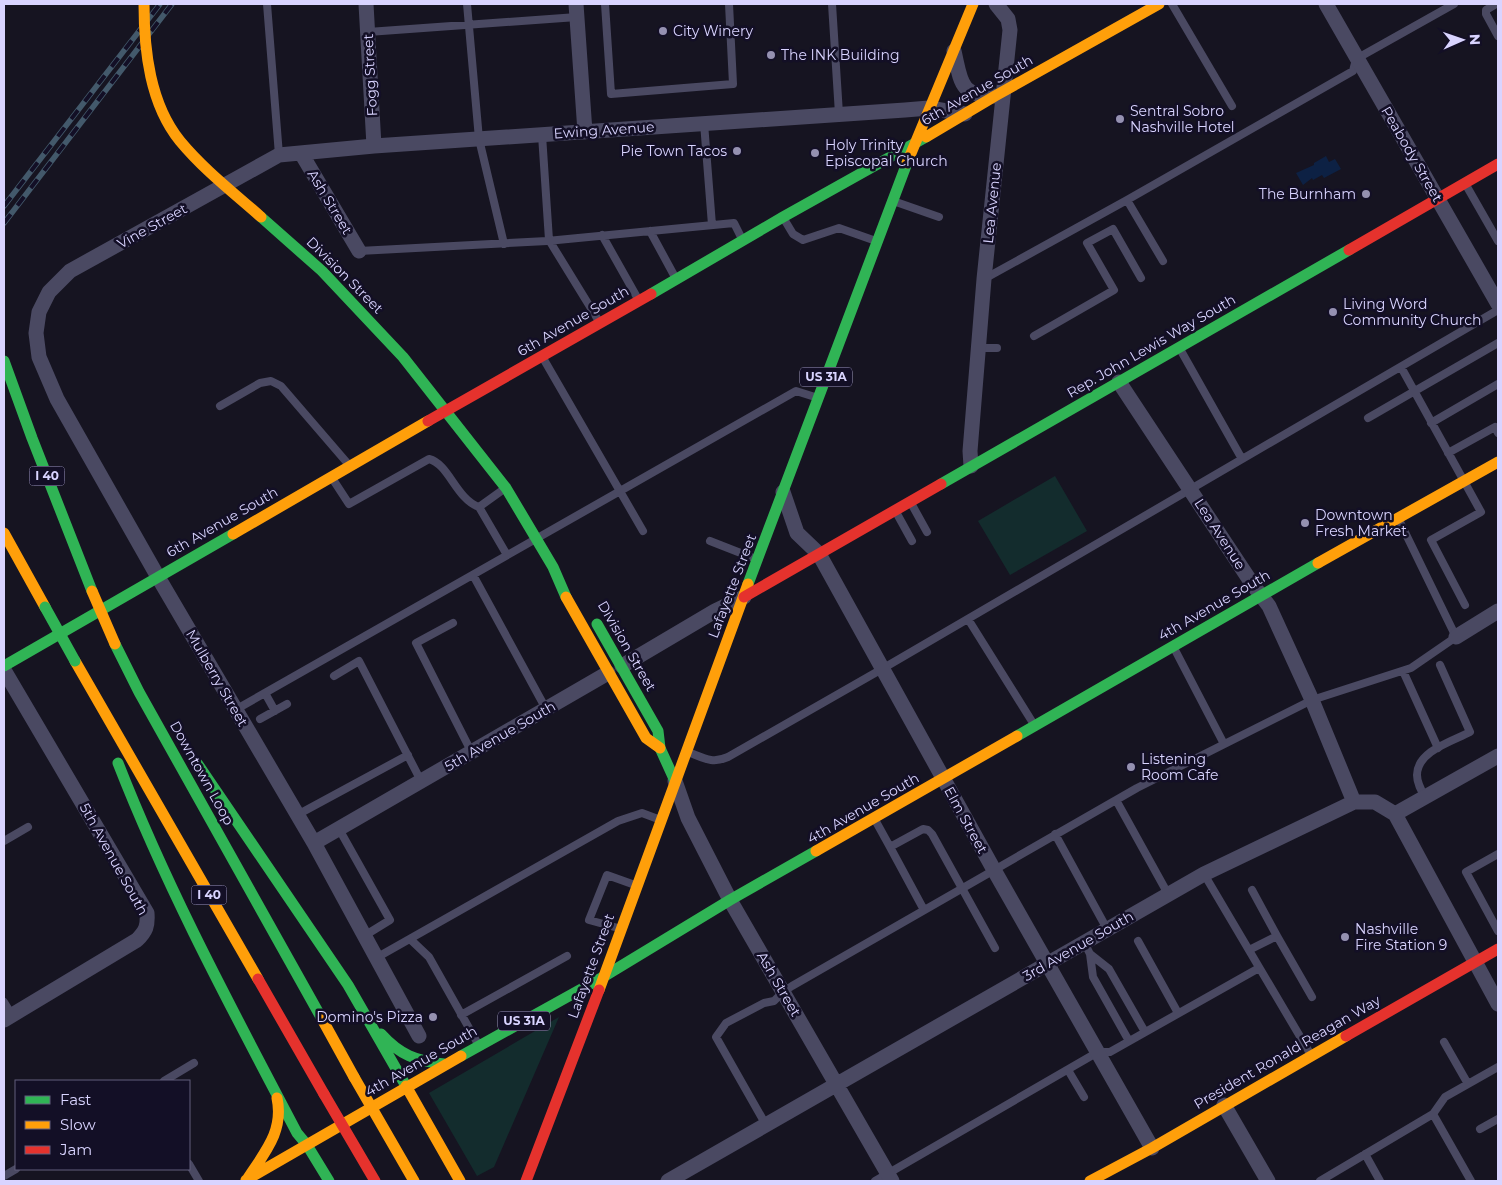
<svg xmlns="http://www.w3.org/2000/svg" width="1502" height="1185" viewBox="0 0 1502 1185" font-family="Montserrat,sans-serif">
	<rect width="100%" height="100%" fill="#161421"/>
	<path fill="#132c2d" d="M1055 476 1087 531 1010 575 978 521Z
		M559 1017 494 1167 477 1176 429 1093Z"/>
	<path fill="#0d2144" d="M1326 156 1329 162 1335 159 1341 169 1324 178 1322 175 1313 180 1312 178 1303 185 1296 173 1314 165V163Z"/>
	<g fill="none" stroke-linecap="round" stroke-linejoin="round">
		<path stroke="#4a4962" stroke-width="8" d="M267 4 279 155
			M467 4 479 139 504 244
			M605 4 611 94 733 84 729 4
			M832 4 839 114
			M1172 4 1232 106
			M1496 4 1486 10V14L1498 36
			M368 32 577 17
			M704 123 712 225
			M542 135 549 240 600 323
			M1466 185 1498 241
			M1127 200 1163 261
			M896 202 939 217
			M784 219 793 234 803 240 839 228 876 241
			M650 231 675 277
			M602 235 638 299
			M359 251 547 241 734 223 742 239
			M984 279 1127 200 1353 71 1356 59 1454 4
			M1034 336 1114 290 1087 243 1113 229 1141 278
			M979 348H997
			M1180 349 1242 459
			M543 358 643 531
			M1401 367 1481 512 1431 540 1465 605
			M220 406 260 383 271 381 281 386 349 465
			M1368 418 1498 343
			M1431 423 1498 384
			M1448 453 1495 427 1498 433
			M332 478 349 504 429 459C449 464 456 499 479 507L504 489
			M911 503 927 532
			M479 507 507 555
			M896 512 912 541
			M710 541 756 559
			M473 575 546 709
			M968 619 1033 723
			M453 623 416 643 472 753
			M1174 648 1224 744
			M1403 671 1438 748
			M334 676 359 661 421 781
			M265 693 275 711
			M235 710 796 391 815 397
			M260 719 287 704
			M688 752C704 758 712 764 728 757L882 669 1498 310
			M1425 797C1421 790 1417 783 1417 775 1417 751 1453 741 1470 732L1440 665
			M1116 800 1168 894
			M297 815 408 755
			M874 818 890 847
			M339 829 390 920 364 936
			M1055 834 1107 929
			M4 841 28 827
			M1498 854 1466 872 1498 931
			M1204 874 1311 1055
			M1252 890 1277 936
			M924 910 890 847 923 829 928 830 932 834 995 948
			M618 928 589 920 607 875 635 885
			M410 939 429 957 478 1044
			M1138 941 1178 1013
			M1084 942 1090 954 1109 969 1145 1032
			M1249 950 1277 936 1312 997
			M1090 954 1093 977 1129 1041
			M376 958 618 821 642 813 658 819
			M4 1002 12 1015
			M461 1015 567 956
			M1444 1042 1468 1084
			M1068 1070 1084 1097
			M164 1081 194 1063
			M1433 1114 1471 1181
			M766 1125 716 1037 726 1023 764 1003 774 1001 783 992 792 986 1137 788 1312 700 1411 668 1456 637 1399 520
			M1480 1129 1498 1119
			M1365 1154 1380 1181
			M189 1164 199 1181
			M4 1176 16 1169
			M875 1181 1098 1052H1110L1259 968
			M1320 1181 1433 1114 1445 1097 1498 1067"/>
		<path stroke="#4a4962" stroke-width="15" d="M366 4 374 146
			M576 4 585 132
			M1326 4 1498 304
			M954 51C961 81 959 96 995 96
			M301 153 359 251
			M1119 382 1253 585 1269 606 1312 700 1354 802
			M971 466 970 451 984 279 1010 30 1008 19 996 4
			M783 492 797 533 819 554 994 870 1152 1148
			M1456 637 1498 611
			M622 666 715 611 744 597
			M4 670 147 913C148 926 146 931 137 940L4 1020
			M675 781 688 818 730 900 892 1181
			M1395 814 1498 1004
			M314 843 608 673
			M419 1036 314 843 158 577 57 399 39 357 36 333 39 312 49 292 70 271 279 155 374 146 905 110 929 108 965 114
			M1224 1105 1268 1181
			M668 1181 1204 874 1354 802H1375L1395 814 1498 756"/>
		<path stroke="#30b455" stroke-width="11" d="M261 217 322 271 403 357 506 488 553 567 566 597
			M651 294 783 217 926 137
			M4 361 32 438 92 591
			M941 484 1349 250
			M748 584 907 163
			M597 624 658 731 660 748 675 781
			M115 644 139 692 322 1019
			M4 666 233 534
			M1017 736 1318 563
			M118 763C168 891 233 1011 297 1133L307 1145
			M197 763 348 985 406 1086
			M603 977 730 900 816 851
			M381 1034C400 1055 416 1061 444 1064
			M461 1056 603 977
			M307 1145 329 1181"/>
		<path stroke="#ff9f0a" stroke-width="11" d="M926 137 995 96 1159 4
			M907 163 973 4
			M4 533 45 607
			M233 534 428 421
			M1318 563 1498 462
			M566 597 646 738 660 748
			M75 661 258 979
			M816 851 1017 736
			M599 990 748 584
			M322 1019 354 1077
			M406 1086 460 1181
			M248 1178C265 1152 284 1131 277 1098
			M246 1180 461 1056
			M1090 1181 1152 1148 1346 1036"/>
		<path stroke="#e5322d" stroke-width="11" d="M1349 250 1498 164
			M428 421 651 294
			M744 597 941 484
			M258 979 324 1094
			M1346 1036 1498 949
			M526 1181 599 990"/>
		<defs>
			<path id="rail" d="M4 206 160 4
				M4 223 172 4"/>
		</defs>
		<use href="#rail" stroke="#43596b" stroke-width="5.5"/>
		<use href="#rail" stroke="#130f26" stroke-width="4" stroke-dasharray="11" stroke-linecap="butt"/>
		<path stroke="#30b455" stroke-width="11" d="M45 607 75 661"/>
		<path stroke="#ff9f0a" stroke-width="11" d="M144 4C144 51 150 104 180 141 204 170 234 193 261 217
			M92 591 115 644
			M354 1077 414 1181"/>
		<path stroke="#e5322d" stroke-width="11" d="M324 1094 375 1181"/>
	</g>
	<g fill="#9591b1" stroke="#130f26" stroke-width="2">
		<circle cx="663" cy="31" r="5"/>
		<circle cx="771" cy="55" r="5"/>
		<circle cx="1120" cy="119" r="5"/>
		<circle cx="737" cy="151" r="5"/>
		<circle cx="815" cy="153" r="5"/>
		<circle cx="1366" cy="194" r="5"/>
		<circle cx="1333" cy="312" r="5"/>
		<circle cx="1305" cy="523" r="5"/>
		<circle cx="1131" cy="767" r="5"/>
		<circle cx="1345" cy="937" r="5"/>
		<circle cx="433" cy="1017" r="5"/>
	</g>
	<g text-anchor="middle" stroke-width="5" stroke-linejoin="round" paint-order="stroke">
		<g fill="#130f26" stroke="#9e99be" stroke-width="1">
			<rect x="800" y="367.5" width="52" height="19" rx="4"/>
			<rect x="29.5" y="466.5" width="35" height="19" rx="4"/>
			<rect x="191.5" y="885.5" width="35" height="19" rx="4"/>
			<rect x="498" y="1011.5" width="52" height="19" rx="4"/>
		</g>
		<g font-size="12" font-weight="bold" fill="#d9d4ff">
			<text x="826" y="381">US 31A</text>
			<text x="47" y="480">I 40</text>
			<text x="209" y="899">I 40</text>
			<text x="524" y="1025">US 31A</text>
		</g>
		<g font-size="14" fill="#d9d4ff" stroke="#130f26" text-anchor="start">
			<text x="673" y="36">City Winery</text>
			<text x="781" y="60">The INK Building</text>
			<text x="1130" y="116">Sentral Sobro<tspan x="1130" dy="16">Nashville Hotel</tspan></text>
			<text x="825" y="150">Holy Trinity<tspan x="825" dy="16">Episcopal Church</tspan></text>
			<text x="727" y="156" text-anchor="end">Pie Town Tacos</text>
			<text x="1356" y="199" text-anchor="end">The Burnham</text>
			<text x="1343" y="309">Living Word<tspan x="1343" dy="16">Community Church</tspan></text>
			<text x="1315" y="520">Downtown<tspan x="1315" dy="16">Fresh Market</tspan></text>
			<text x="1141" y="764">Listening<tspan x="1141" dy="16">Room Cafe</tspan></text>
			<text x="1355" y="934">Nashville<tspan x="1355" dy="16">Fire Station 9</tspan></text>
			<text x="423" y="1022" text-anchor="end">Domino's Pizza</text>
		</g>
		<g font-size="14" fill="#d9d4ff" stroke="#130f26">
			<text transform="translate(370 75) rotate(-93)" y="5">Fogg Street</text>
			<text transform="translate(977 90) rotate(-30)" y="5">6th Avenue South</text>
			<text transform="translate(604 130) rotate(-4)" y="5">Ewing Avenue</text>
			<text transform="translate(1412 154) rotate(60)" y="5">Peabody Street</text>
			<text transform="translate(330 202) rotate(59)" y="5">Ash Street</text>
			<text transform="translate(992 203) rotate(-84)" y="5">Lea Avenue</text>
			<text transform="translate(152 226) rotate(-29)" y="5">Vine Street</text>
			<text transform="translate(345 275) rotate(45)" y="5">Division Street</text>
			<text transform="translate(573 321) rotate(-30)" y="5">6th Avenue South</text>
			<text transform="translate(1151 346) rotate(-30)" y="5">Rep. John Lewis Way South</text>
			<text transform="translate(222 522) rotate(-30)" y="5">6th Avenue South</text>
			<text transform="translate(1220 534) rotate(57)" y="5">Lea Avenue</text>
			<text transform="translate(732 586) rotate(-69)" y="5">Lafayette Street</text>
			<text transform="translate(1214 605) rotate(-30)" y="5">4th Avenue South</text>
			<text transform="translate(627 646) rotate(60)" y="5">Division Street</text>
			<text transform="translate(217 678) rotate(60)" y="5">Mulberry Street</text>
			<text transform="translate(500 736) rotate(-30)" y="5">5th Avenue South</text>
			<text transform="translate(202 773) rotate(61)" y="5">Downtown Loop</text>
			<text transform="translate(863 808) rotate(-30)" y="5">4th Avenue South</text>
			<text transform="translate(966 820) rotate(61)" y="5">Elm Street</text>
			<text transform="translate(114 859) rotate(61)" y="5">5th Avenue South</text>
			<text transform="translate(1078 946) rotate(-30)" y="5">3rd Avenue South</text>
			<text transform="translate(591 966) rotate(-70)" y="5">Lafayette Street</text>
			<text transform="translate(779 984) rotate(60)" y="5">Ash Street</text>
			<text transform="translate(1287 1052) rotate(-30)" y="5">President Ronald Reagan Way</text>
			<text transform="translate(421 1061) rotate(-30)" y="5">4th Avenue South</text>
		</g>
	</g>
	<rect width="1502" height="1185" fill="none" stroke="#d9d4ff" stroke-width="10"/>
	<rect x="15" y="1080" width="175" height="90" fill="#130f26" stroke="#625e7d"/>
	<rect x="25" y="1096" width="25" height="8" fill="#30b455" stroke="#625e7d"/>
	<text x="60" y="1105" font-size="15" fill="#d9d4ff">Fast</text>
	<rect x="25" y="1121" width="25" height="8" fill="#ff9f0a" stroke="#625e7d"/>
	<text x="60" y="1130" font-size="15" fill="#d9d4ff">Slow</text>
	<rect x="25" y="1146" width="25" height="8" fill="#e5322d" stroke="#625e7d"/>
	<text x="60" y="1155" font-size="15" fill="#d9d4ff">Jam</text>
	<g transform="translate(1462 40) rotate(88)" stroke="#130f26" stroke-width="4" paint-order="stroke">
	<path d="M0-4L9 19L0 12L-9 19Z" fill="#d9d4ff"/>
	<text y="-8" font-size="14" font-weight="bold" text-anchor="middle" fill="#d9d4ff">N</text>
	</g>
</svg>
